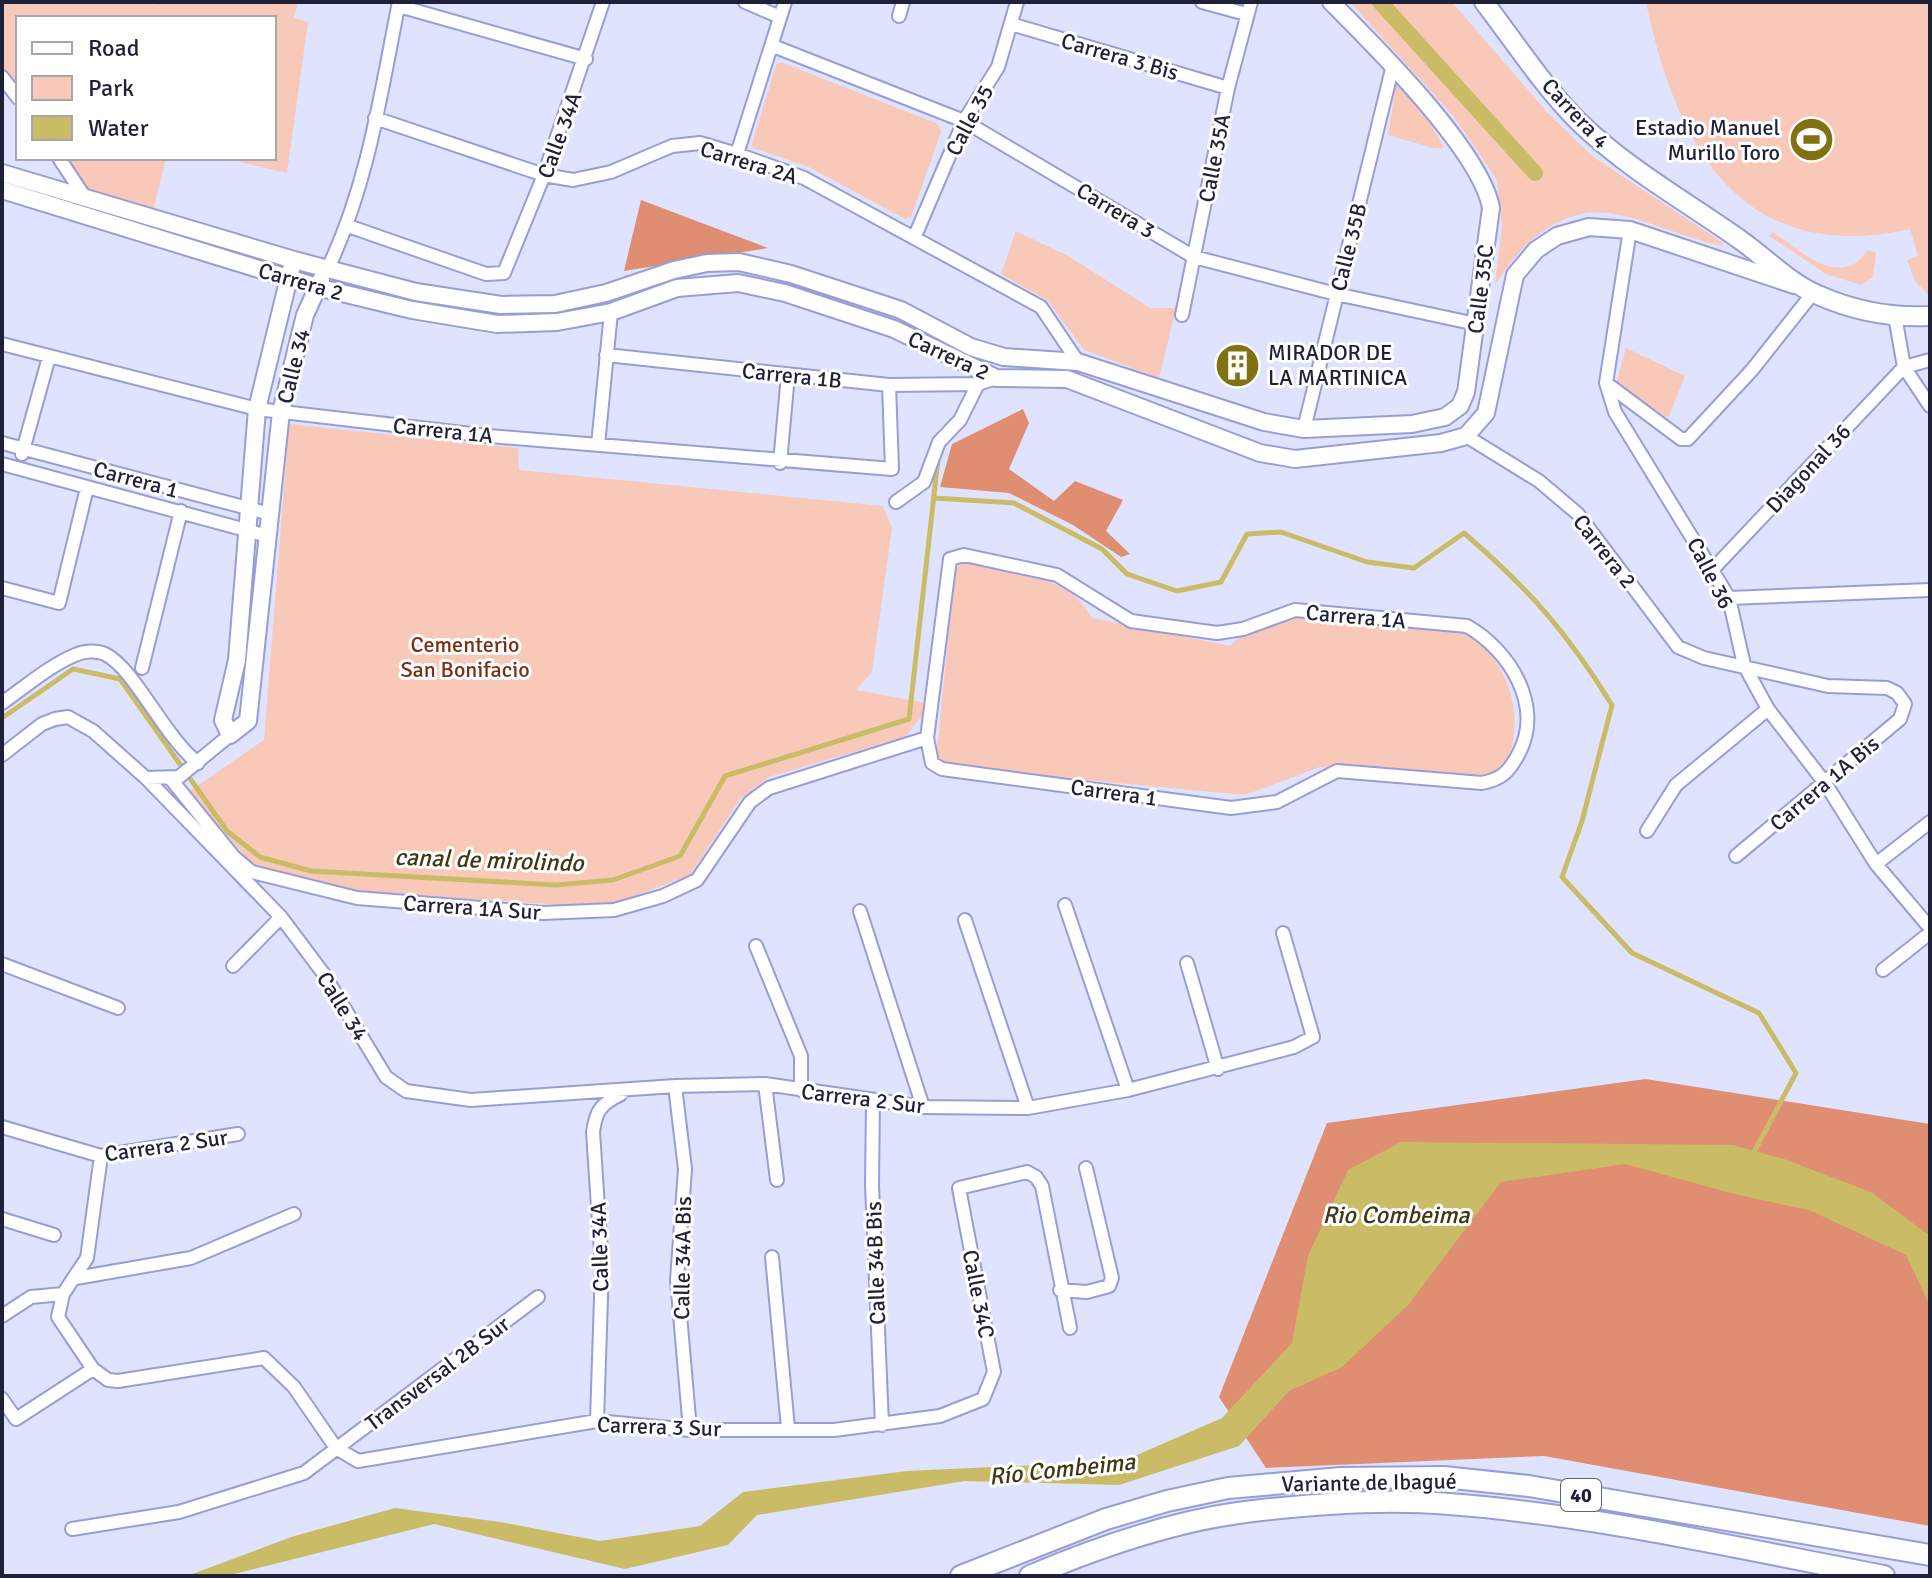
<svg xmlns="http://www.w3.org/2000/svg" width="1932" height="1578" viewBox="0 0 1932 1578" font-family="Signika,sans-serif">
	<rect width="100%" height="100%" fill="#e0e3fd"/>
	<path fill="#f8c9b8" d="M2 2H145L155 5 156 2H298L294 18 308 22 287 173 224 158H274V18H18V90L2 68Z
		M1350 2H1452L1547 112 1592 156 1723 243 1722 246C1684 238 1647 219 1609 213 1559 206 1518 247 1495 285L1502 225 1497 180 1454 117Z
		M1646 2H1930V296L1915 281 1907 260 1918 256 1910 229C1741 267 1676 146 1646 2Z
		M781 62 938 124 941 132 911 217 905 219 811 168 751 147 776 65Z
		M1396 84 1427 117 1444 148H1433L1388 135Z
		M67 158H166L154 208 90 191Z
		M1016 231 1070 257 1150 308H1176L1159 378 1084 350 1048 301 1001 274Z
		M1773 232C1801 251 1841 291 1868 250L1876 253 1873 277 1861 285 1826 274 1769 236Z
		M1626 348 1685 376 1668 418 1616 384Z
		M289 424 518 448 519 470 883 506 892 528 872 672 856 690 926 703 922 716 905 737 769 777 740 799 690 875 614 904 564 905 357 892 255 867 188 792 264 740Z
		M969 561C1012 572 1069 574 1092 618L1230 646 1240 636 1297 616 1467 632C1500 657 1518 693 1514 734 1512 751 1509 766 1493 776 1487 780 1476 779 1469 780L1320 767 1245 795 946 767 936 761 955 567Z"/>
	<path fill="#df8e72" d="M641 200 768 248 624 271Z
		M1023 409 1029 423 1009 469 1054 501 1075 481 1123 500 1106 531 1130 554 1121 557 1073 525 1009 493 940 487 952 444Z
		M1646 1079 1930 1124V1526L1544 1456 1266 1468 1219 1397 1327 1123Z"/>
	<path fill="#cabc67" d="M1401 1142 1733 1145 1784 1159 1871 1192 1930 1236V1306L1906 1255 1809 1210 1738 1195 1625 1164 1501 1182 1408 1305 1342 1367 1289 1391 1239 1446 1119 1485 965 1481 757 1515 728 1545 625 1569 434 1524 226 1576H187L291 1537 395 1508 500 1522 600 1541 700 1526 743 1492 907 1471 1123 1461 1222 1418 1292 1343 1308 1256 1348 1170Z"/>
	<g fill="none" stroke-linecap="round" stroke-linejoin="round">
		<path stroke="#cabc67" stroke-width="5" d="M934 498 1014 503 1102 549 1127 574 1177 591 1221 582 1247 534 1281 532 1367 562 1414 568 1464 533C1529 589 1567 632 1612 705L1582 821 1562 877 1632 953 1759 1013 1796 1073 1753 1154
			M2 718 73 669 120 679 227 831 260 857 311 871 556 885 613 880 680 856 725 776 909 719 938 459"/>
		<path stroke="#cabc67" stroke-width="16" d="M1380 2 1535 173"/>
		<defs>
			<path id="minor" d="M745 2 780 17
				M1202 2 1246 14
				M399 6 586 59
				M899 16 903 2
				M1011 24 1228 88
				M773 46 964 121 1194 257 1336 294 1476 324
				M2 77 18 98
				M375 118 544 175 573 180 611 172 672 146 700 143 737 154 804 178 1041 307 1078 362
				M737 154 785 2
				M59 158 86 199
				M348 226 486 274 504 273 544 175 603 2
				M1630 230 1606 383 1615 412 1729 598 1744 665 1768 709 1825 783 1876 864 1930 928
				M915 236 964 121 998 67 1017 2
				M328 268C368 185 381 92 399 2
				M1182 315 1228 88 1251 2
				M1895 316 1904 367 1930 406
				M2 344 257 409 489 436 892 469 889 385
				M606 355 889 385 978 384 996 378
				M1606 383 1681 439H1688L1752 370 1813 293
				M1304 429 1393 65
				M1466 436 1539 481 1578 514 1678 647 1704 658 1828 686 1887 688 1897 693 1905 704 1900 719 1736 856
				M2 443 270 514
				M598 445 611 312
				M22 454 49 357
				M780 463 788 375
				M2 464 268 536
				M896 502 924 482 939 442 960 420 978 384
				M1713 569 1904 367 1930 360
				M2 588 59 603 87 488
				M1729 598 1930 590
				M142 668 181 511
				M2 703C25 687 49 666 75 655 84 651 96 650 105 654 135 669 164 737 198 763
				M2 755 42 724 55 719 68 717 93 731 146 778 281 917 323 973 386 1077 406 1091 471 1100 675 1086 765 1084 923 1107 1028 1108 1128 1090 1294 1047 1313 1037 1283 933
				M146 778 179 777 230 735
				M170 778 234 857 252 872 357 898 543 913 614 910 663 896 697 880 750 802 769 788 927 738 932 763 942 769 1231 808 1277 802 1337 771 1482 783C1502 779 1509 772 1519 753 1544 705 1509 650 1467 626L1295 610 1243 629 1217 633 1131 621 1057 575 964 555 950 559 927 738
				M1647 831 1676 785 1768 709
				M1876 864 1930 822
				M1065 905 1128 1090
				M860 911 923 1107
				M965 920 1028 1108
				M756 946 801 1056V1090
				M1187 963 1218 1069
				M2 964 118 1008
				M233 966 281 917
				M1883 970 1930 933
				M765 1084 777 1180
				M675 1086 685 1169 677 1280 690 1430
				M873 1101 872 1185 882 1425
				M2 1127 101 1156 238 1134
				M101 1156 87 1258 63 1294 58 1317 93 1369 108 1380 118 1381 264 1358 294 1387 336 1448 358 1461 597 1421 690 1430H834L940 1416 983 1399 994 1372 959 1188 1027 1172 1036 1177 1042 1186 1070 1328
				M2 1219 54 1235
				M772 1257 788 1428
				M76 1278 191 1258 294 1214
				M1060 1290 1087 1292 1109 1286 1112 1278 1086 1168
				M2 1316 31 1297 63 1294
				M2 1399 16 1419 93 1369
				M597 1421 602 1267 593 1132C596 1110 601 1104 621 1094
				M72 1529 179 1512 304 1473 538 1297"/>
			<path id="tertiary" d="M2 173 294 260 416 292 501 305 555 304 606 293 674 270 707 263 739 262 791 274 901 310 971 347 1004 357 1078 362 1264 422 1304 429 1412 424 1445 417 1460 406 1466 392 1491 208C1481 151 1374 45 1331 2
				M2 190 317 287 412 310 497 324 557 322 611 312 677 288 738 283 785 293 894 329 996 378 1067 379 1260 453 1295 459 1441 443 1466 436 1486 413 1515 275 1536 250 1557 236 1589 227 1630 230 1794 285
				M291 269 257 409 237 660 223 720 230 735 248 721 281 412 305 315 321 280"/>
			<path id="secondary" d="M1484 2C1514 41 1543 86 1578 121 1626 168 1684 200 1739 239 1765 257 1789 283 1818 295 1854 311 1891 318 1930 316"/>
			<path id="trunk" d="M961 1576 1106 1519 1167 1501 1228 1488 1341 1478 1444 1477 1529 1486 1930 1555
				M1030 1576C1096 1548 1167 1523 1238 1513 1307 1504 1380 1498 1449 1504 1595 1515 1741 1549 1884 1576"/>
		</defs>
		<use href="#minor" stroke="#989dd9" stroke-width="16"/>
		<use href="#tertiary" stroke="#989dd9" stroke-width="20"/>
		<use href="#secondary" stroke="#989dd9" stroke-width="22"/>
		<use href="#trunk" stroke="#989dd9" stroke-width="24"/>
		<use href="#minor" stroke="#fff" stroke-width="12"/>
		<use href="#tertiary" stroke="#fff" stroke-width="16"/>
		<use href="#secondary" stroke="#fff" stroke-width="18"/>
		<use href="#trunk" stroke="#fff" stroke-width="20"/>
	</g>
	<defs>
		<symbol id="stadium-disc" viewBox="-11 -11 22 22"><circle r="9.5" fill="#807212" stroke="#fff"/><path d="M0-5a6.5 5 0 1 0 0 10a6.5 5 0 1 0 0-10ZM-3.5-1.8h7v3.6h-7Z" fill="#fff"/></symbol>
		<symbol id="building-disc" viewBox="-11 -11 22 22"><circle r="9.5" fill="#807212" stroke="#fff"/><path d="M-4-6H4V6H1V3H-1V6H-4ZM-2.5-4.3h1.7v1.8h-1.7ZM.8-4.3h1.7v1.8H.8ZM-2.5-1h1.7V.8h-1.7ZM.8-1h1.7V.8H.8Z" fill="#fff"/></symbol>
	</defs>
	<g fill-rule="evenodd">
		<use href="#stadium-disc" x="1786" y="114" width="51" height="51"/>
		<use href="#building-disc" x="1212" y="340" width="51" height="51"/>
	</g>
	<g text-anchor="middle" stroke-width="6" stroke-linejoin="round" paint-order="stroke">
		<rect fill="#fff" stroke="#626474" stroke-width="2" x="1561" y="1479" width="40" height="32" rx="6"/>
		<g font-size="20" font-weight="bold" fill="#1f2138">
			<text x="1581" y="1502">40</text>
		</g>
		<g font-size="22" fill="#1f2138" stroke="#fff">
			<text transform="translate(1120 56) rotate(16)" y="8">Carrera 3 Bis</text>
			<text transform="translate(1576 113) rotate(47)" y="8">Carrera 4</text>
			<text transform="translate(969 120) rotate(-62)" y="8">Calle 35</text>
			<text transform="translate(559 135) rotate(-70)" y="8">Calle 34A</text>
			<text transform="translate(1214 158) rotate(-79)" y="8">Calle 35A</text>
			<text transform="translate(749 162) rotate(17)" y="8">Carrera 2A</text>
			<text transform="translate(1116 210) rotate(31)" y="8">Carrera 3</text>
			<text transform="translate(1348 247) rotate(-76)" y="8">Calle 35B</text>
			<text transform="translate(301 281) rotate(16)" y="8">Carrera 2</text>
			<text transform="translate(1480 289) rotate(-83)" y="8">Calle 35C</text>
			<text transform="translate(949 355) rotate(25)" y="8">Carrera 2</text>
			<text transform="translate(293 366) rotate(-76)" y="8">Calle 34</text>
			<text transform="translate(792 375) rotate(6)" y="8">Carrera 1B</text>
			<text transform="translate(443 430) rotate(6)" y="8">Carrera 1A</text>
			<text transform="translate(1808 468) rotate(-47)" y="8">Diagonal 36</text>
			<text transform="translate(136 479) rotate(15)" y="8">Carrera 1</text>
			<text transform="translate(1605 551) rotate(52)" y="8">Carrera 2</text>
			<text transform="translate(1711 573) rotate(63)" y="8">Calle 36</text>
			<text transform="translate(1356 616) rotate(5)" y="8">Carrera 1A</text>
			<text transform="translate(1824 783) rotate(-40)" y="8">Carrera 1A Bis</text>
			<text transform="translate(1114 792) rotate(8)" y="8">Carrera 1</text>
			<text transform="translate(472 907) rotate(4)" y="8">Carrera 1A Sur</text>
			<text transform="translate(343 1006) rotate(58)" y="8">Calle 34</text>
			<text transform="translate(863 1098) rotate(7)" y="8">Carrera 2 Sur</text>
			<text transform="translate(166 1145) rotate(-8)" y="8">Carrera 2 Sur</text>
			<text transform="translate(599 1247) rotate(-92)" y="8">Calle 34A</text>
			<text transform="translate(682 1258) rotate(-89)" y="8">Calle 34A Bis</text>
			<text transform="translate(875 1263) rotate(-92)" y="8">Calle 34B Bis</text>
			<text transform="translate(979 1294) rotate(79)" y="8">Calle 34C</text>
			<text transform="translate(437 1373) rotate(-37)" y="8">Transversal 2B Sur</text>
			<text transform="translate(659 1426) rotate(2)" y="8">Carrera 3 Sur</text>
			<text transform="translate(1369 1482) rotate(-1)" y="8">Variante de Ibagué</text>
		</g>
		<g font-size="22" fill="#1f2138" stroke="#fff" text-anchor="end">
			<text x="1780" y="135">Estadio Manuel<tspan x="1780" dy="25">Murillo Toro</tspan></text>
			<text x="1268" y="360" text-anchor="start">MIRADOR DE<tspan x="1268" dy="25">LA MARTINICA</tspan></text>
		</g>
		<g font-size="22" fill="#793014" stroke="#fff">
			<text x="465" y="652">Cementerio<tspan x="465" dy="25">San Bonifacio</tspan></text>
		</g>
		<g font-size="24" font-style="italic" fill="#3e3813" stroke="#fff">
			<text transform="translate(489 860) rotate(2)" y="8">canal de mirolindo</text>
			<text x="1396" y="1223">Rio Combeima</text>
			<text transform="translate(1062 1469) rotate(-6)" y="8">Río Combeima</text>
		</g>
	</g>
	<rect width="1932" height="1578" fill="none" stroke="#1f2138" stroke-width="8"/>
	<rect x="16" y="16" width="260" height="144" fill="#ffffff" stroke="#a5a6af" stroke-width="2"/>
	<rect x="32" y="42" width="40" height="12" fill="#ffffff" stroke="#a5a6af" stroke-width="2"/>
	<text x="88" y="56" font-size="24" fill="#1f2138">Road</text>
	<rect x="32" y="76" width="40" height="24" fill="#f8c9b8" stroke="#a5a6af" stroke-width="2"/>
	<text x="88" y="96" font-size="24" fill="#1f2138">Park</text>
	<rect x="32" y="116" width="40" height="24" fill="#cabc67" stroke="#a5a6af" stroke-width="2"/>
	<text x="88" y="136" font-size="24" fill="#1f2138">Water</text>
</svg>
